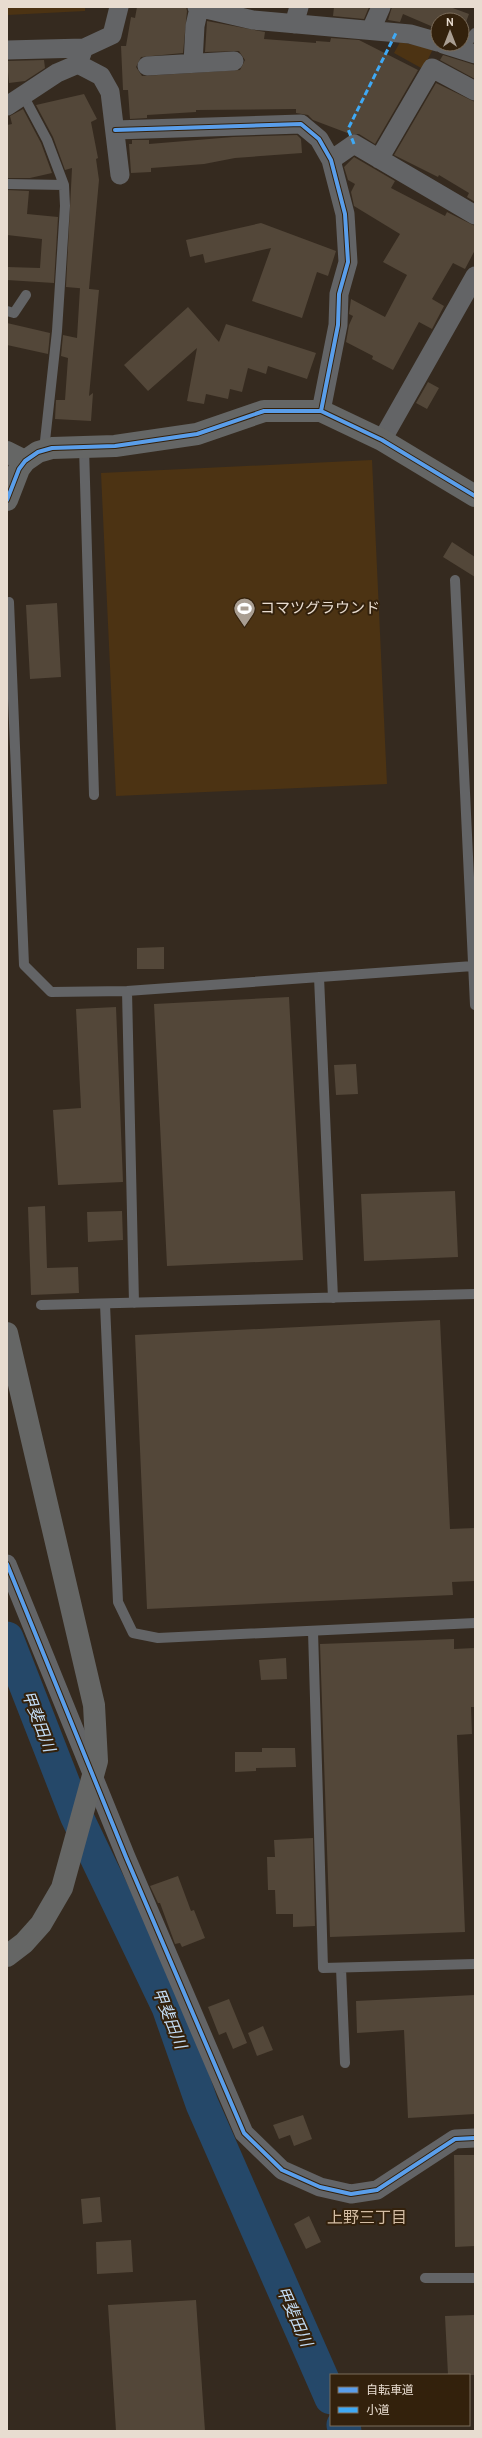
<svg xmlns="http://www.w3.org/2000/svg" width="482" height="2438" viewBox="0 0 482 2438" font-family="Cabin,'Noto Sans JP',sans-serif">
	<rect width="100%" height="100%" fill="#352a1f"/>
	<path fill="#4c3313" d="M7 7H85V11L7 15Z
		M400 42 433 49 423 69 394 53Z
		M372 460 387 784 116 796 101 473Z"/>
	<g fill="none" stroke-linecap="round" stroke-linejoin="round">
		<path stroke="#254869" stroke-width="33" d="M7 1638 76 1815 168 2007 202 2104 331 2398
			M343 2425 345 2431"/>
	</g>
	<path fill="#534739" d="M137 7H186L187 11 183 53 141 57 136 67 142 76 240 70 245 60 239 51 205 52 207 21 265 32 264 39 316 43V41L330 42 331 38 359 40 418 70 375 144 359 134H350L313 120 308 115 296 113V109L196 110V112L147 115V118L130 119 128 90H123L121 46H126L131 17 135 18Z
		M334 7H369L364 19 333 16Z
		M392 7H450L469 14 462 33V20H438V29L403 14 400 22 388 20Z
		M443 55 475 65V79L440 60Z
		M44 60 45 68 25 81 9 83 7 61Z
		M436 83 475 102V202L467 197 469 193 439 175 438 177 394 155Z
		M84 94 97 119 91 122 98 158 96 159 99 180 89 289 66 287 72 168 65 170 53 137 36 105Z
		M23 109 41 143 52 173 30 178H7V125L12 124 10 116Z
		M297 135 301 139 302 153 235 158 204 164 151 168V172L131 173 129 144H132V140H149V144L233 137Z
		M354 157 395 181 391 188 445 216 447 212 475 226V250L465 269 453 263 432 299 444 306 432 329 419 322 393 370 372 359 373 356 346 342 349 325 353 316 349 314 351 299 385 317 407 275 383 262 400 234 354 206 351 192 355 184 348 180 344 167Z
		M7 190 29 191 27 214 58 217 54 283 7 280V267L40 268 42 239 7 235Z
		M261 223 336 251 328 276 317 272 302 318 252 301 271 248 205 263 203 254 190 257 186 240Z
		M80 288 99 290 89 396 93 393 91 421 55 419 56 400H65L68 358 61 356 63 335 77 338Z
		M188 307 219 342 226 324 316 353 307 379 268 366 266 374 248 368 242 392 230 389 228 399 206 394 204 404 187 401 197 348 148 391 124 365Z
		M7 323 50 333 48 354 7 345Z
		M428 382 439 388 427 409 416 403Z
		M452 542 475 557V577L443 557Z
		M57 603 61 677 30 679 26 605Z
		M164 947V969H137V948Z
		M289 997 303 1260 167 1266 154 1004Z
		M116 1007 123 1182 58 1185 53 1110 81 1108 76 1009Z
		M356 1064 358 1094 336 1095 334 1065Z
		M455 1191 458 1257 364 1261 361 1194Z
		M45 1206 47 1268 78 1267 79 1293 31 1295 28 1207Z
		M122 1211 123 1240 88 1242 87 1212Z
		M440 1320 450 1529 475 1528V1581L452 1582 453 1595 147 1609 135 1335Z
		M454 1639V1649L475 1648V1707H471L472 1734 457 1735 465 1932 330 1937 320 1644Z
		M286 1658 287 1679 261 1680 259 1660Z
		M262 1748H295L296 1767 256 1768V1771L235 1772V1752H262Z
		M313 1838 315 1926 293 1927V1914H276L275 1890H268L267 1857H275L274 1840Z
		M178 1876 191 1911 194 1910 205 1938 182 1947 180 1943 175 1944 160 1903H158L150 1886Z
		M475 1995V2114L408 2118 404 2030 357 2033 356 2001Z
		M229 1999 247 2043 233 2049 226 2032 219 2035 208 2007Z
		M263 2026 273 2050 257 2056 248 2033Z
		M303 2115 312 2139 294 2146 290 2135 279 2139 273 2125Z
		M454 2155H475V2246L455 2247Z
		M100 2197 102 2222 83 2224 81 2199Z
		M309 2216 321 2242 306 2249 294 2224Z
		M131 2240 133 2272 97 2274 96 2242Z
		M196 2300 205 2431H116L108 2305Z
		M475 2315V2375H448L445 2316Z"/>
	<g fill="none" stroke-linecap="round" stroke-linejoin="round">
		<path stroke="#636466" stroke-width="10" d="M461 50 475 33
			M23 95 47 140 64 185 65 206 57 331 44 450
			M7 184 64 185
			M7 311 14 313 26 295
			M84 447 94 795
			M455 580 475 1005
			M9 602 24 965 51 992 127 991 473 966
			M319 977 333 1298
			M127 991 134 1303
			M105 1304 118 1602 133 1633 158 1638 475 1623
			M41 1305 475 1294
			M313 1631 323 1968 475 1964
			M341 1968 345 2063
			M425 2278H475"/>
		<path stroke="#636466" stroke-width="19" d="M197 7 253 20 410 34 438 42
			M294 24 299 7
			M371 30 381 7
			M443 44 475 54
			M7 50 84 48 112 35 119 7
			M193 63 195 26 199 8
			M78 64 101 76 110 92 120 175
			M147 66 234 61
			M7 106 57 73 78 64 82 53
			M115 130 301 124 319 139 331 160 345 214 348 262 339 294 338 325 321 411
			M379 159 432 68 475 91
			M331 160 354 144 475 215
			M382 440 475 276
			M7 1564 126 1857 244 2133 282 2170 320 2187 351 2194 377 2190 455 2139 475 2138"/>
		<path stroke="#656665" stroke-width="22" d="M7 452 25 461
			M7 500 19 469 25 461 38 452 52 448 115 446 197 434 264 411H321L382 440 475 496
			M7 1333 94 1705 97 1761 62 1888 41 1924 24 1943 7 1956"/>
		<path stroke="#3fa9f5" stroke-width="3" stroke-dasharray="6 3" stroke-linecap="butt" d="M354 144 348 129 396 33"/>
		<defs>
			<path id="cycleway" d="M115 130 301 124 319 139 331 160 345 214 348 262 339 294 338 325 321 411
				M7 500 19 469 25 461 38 452 52 448 115 446 197 434 264 411H321L382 440 475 496
				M7 1564 126 1857 244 2133 282 2170 320 2187 351 2194 377 2190 455 2139 475 2138"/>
		</defs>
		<use href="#cycleway" stroke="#33210c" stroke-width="6"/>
		<use href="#cycleway" stroke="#5a9eea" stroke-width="4"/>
	</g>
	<defs>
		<symbol id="stadium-pin" viewBox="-11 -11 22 30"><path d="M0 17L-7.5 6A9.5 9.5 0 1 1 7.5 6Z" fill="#a99e92" stroke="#33210c"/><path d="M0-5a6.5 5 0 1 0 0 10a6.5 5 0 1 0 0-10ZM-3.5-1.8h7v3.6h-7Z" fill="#fff"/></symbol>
	</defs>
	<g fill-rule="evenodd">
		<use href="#stadium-pin" x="232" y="596" width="25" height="34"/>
	</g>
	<g text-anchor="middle" stroke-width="4" stroke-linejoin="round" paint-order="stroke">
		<g font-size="15" fill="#e8dcd0" stroke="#33210c" text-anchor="start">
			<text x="260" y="613">コマツグラウンド</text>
		</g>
		<g font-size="16" font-style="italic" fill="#c1daf2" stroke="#33210c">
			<text transform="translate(39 1721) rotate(69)" y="6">甲斐田川</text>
			<text transform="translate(170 2018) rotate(68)" y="6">甲斐田川</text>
			<text transform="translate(295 2316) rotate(66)" y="6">甲斐田川</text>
		</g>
		<g font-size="16" fill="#d4bda4" stroke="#33210c">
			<text x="367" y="2223">上野三丁目</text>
		</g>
	</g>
	<rect width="482" height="2438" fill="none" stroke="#e8dcd0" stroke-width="16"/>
	<rect x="330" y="2374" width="140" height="52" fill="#33210c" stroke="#7b6c5a"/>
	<rect x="338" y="2387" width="20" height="6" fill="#5a9eea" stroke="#7b6c5a"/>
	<text x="366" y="2394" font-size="12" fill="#e8dcd0">自転車道</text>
	<rect x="338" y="2407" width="20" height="6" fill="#3fa9f5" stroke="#7b6c5a"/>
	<text x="366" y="2414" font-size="12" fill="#e8dcd0">小道</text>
	<g transform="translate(450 32)"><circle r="19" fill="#33210c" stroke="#7b6c5a"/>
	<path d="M0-3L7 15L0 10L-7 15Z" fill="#a99e92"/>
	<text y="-6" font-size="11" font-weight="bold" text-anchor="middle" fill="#e8dcd0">N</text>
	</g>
</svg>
